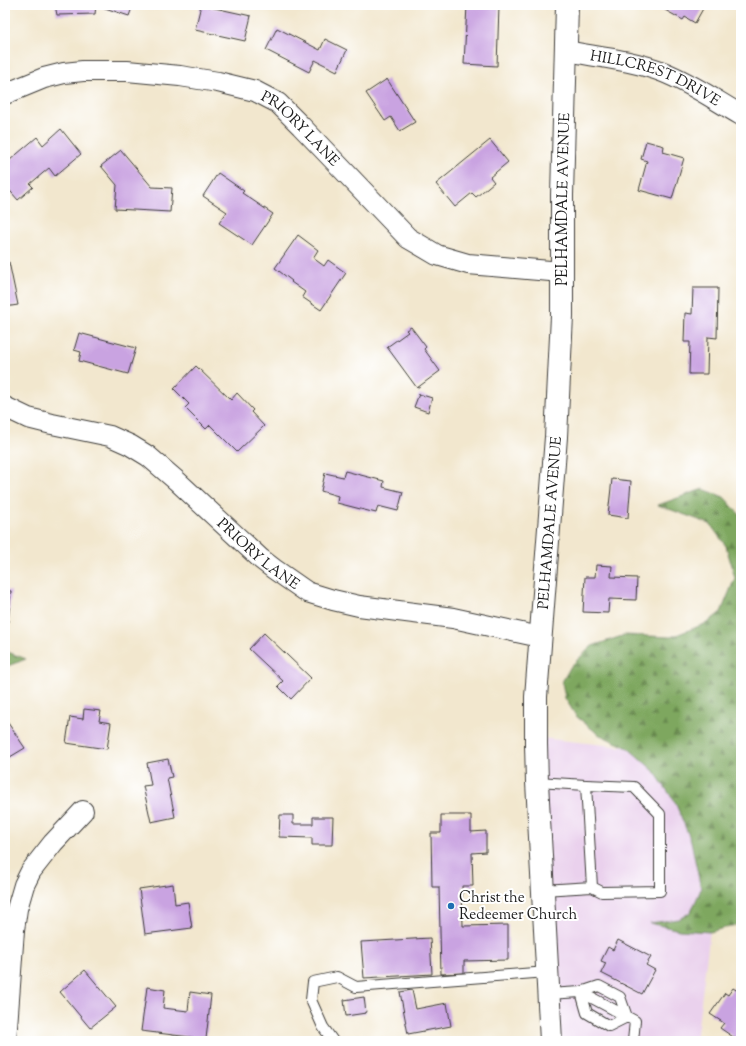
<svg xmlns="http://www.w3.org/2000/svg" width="746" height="1046" viewBox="0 0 746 1046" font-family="'Sorts Mill Goudy',serif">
	<defs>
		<pattern id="forest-firs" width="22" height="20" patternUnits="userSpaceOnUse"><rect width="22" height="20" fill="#7ea75e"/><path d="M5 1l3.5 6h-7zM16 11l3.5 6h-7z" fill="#66874d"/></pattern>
	</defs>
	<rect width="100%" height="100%" fill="#fff"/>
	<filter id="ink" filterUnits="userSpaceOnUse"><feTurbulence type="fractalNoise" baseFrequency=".025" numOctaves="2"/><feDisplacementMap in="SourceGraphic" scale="8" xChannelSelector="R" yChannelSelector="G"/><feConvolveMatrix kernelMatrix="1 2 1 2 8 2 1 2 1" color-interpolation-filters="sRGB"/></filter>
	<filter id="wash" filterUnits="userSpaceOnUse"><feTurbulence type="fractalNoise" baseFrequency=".012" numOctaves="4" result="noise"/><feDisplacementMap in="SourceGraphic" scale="16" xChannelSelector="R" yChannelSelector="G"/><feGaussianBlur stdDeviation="0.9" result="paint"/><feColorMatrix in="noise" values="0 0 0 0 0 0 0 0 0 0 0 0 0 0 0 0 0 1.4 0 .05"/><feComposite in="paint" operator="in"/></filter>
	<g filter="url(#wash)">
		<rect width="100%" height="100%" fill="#f2e7ce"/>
		<path fill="#ead1ed" d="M532 737 732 759 696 1041H549Z"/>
		<path fill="url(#forest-firs)" stroke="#4d623d" d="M703 489 724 497 741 516V925L731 926 710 932 679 930 650 923 679 919 691 912 701 889 691 841 675 802 654 771 628 748 598 734 576 716 565 698 562 682 571 666 592 646 625 635 671 637 707 623 721 612 735 578 726 546 710 524 658 505Z
			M5 651 26 659 5 667Z"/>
		<g id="blocks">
			<path fill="#c9a3e1" d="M55 5H133L129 16 96 5 95 14 57 15Z
				M201 5 251 16 245 41 195 30Z
				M467 5 499 6 497 66 464 64Z
				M656 5H705L695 23 685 17 683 20Z
				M277 28 320 50 325 39 347 50 337 71 315 60 309 72 266 50Z
				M387 79 415 122 400 131 391 117 385 121 366 93Z
				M61 129 81 154 55 176 49 168 30 184 33 187 18 200 5 185V155H6L10 160 37 137 43 145Z
				M490 140 508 162 490 177 494 182 476 197 472 193 455 207 436 184Z
				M646 141 664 146 663 152 684 158 672 199 639 190 647 161 641 159Z
				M121 150 152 187 172 188 170 212 115 209 117 185 101 166Z
				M218 173 244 191 242 193 273 214 252 245 219 223 227 212 203 196Z
				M298 235 318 250 313 258 324 266 328 260 346 273 321 310 302 297 305 292 291 282 292 281 275 268Z
				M9 262 18 305 5 307V263Z
				M693 288H718L717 338 708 337 707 374H689L690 342H684L685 313 692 314Z
				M411 327 426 347 424 349 440 371 417 388 387 347 408 332 406 330Z
				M79 333 136 348 128 374 79 361 81 352 74 350Z
				M196 366 231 400 237 393 253 410 251 412 264 426 237 452 210 425 206 429 185 408 189 404 174 389Z
				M419 394 432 398 428 412 414 407Z
				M345 471 384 481 383 487 403 492 398 511 378 506 376 513 337 503 338 496 321 491 325 473 343 477Z
				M612 479 631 481 628 518 608 515Z
				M596 565 612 566 611 577 637 578 636 600 609 599 608 613 583 612 585 577H595Z
				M5 590 11 591 8 622H5Z
				M264 633 311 678 291 699 278 686 283 681 249 649Z
				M84 709 101 711 99 721 111 723 107 749 66 743 70 717 83 719Z
				M8 723 25 748 5 760V725Z
				M168 759 172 777 167 778 175 817 151 822 143 786 151 785 147 763Z
				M280 815H293V824H313V817H333L332 845H312V838L279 837Z
				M441 815H471V832L486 831V852L472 853 473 886H462L463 926 508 925V960L464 961V973L441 974 439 887H432L431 833H441Z
				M173 884 175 904 188 902 192 928 145 934 139 889Z
				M430 938 432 974 364 978 361 942Z
				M618 940 651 957 646 965 655 970 642 994 601 973 606 963 601 961 608 947 613 950Z
				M85 970 116 1007 90 1028 60 992Z
				M147 987 165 990 163 1008 188 1011 190 992 211 995 206 1039 141 1031Z
				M733 988 741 993V1041H739L720 1028 724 1023 710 1014 725 993 728 995Z
				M412 990 416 1009 447 1003 451 1026 408 1034 400 992Z
				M364 997 366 1013 346 1016 344 1000Z"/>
		</g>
	</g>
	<g filter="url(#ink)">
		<use href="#blocks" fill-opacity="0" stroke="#3c3a37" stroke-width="1"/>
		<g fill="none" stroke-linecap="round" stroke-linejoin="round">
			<defs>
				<path id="service" d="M537 782 586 785 634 787 660 814V891L602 892 592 887 543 890
					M586 785 592 887
					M599 986 620 997 627 1017 609 1026 587 1013 581 992Z
					M548 994 581 992 635 1021 633 1041
					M333 1041 323 1027 311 1000 313 982 337 977 356 987 547 972"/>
				<g id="minor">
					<path id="s1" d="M566 51C598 57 632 60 663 72 691 83 715 100 741 115"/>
					<path id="s2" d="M5 94 44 78 64 73 83 71H127L180 76 218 82 255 91 278 103 301 126 408 238 437 255 468 264 562 272"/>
					<path id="s3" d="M5 407 28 418 52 424 110 436 130 445 148 456 177 481 261 559 274 569 307 592 333 600 359 606 453 618 540 637"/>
					<path d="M6 1041 14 930 17 909 24 885 31 871 53 843 83 811"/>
				</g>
				<g id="tertiary">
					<path id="s4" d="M551 1041 537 782 536 744V697L556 437 562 316V195L567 5"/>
				</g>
			</defs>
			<use href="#service" stroke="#3c3a37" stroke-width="12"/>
			<use href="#minor" stroke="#3c3a37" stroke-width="22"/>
			<use href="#tertiary" stroke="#3c3a37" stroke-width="24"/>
			<use href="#service" stroke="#fff" stroke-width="10"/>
			<use href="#minor" stroke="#fff" stroke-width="20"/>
			<use href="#tertiary" stroke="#fff" stroke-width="22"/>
		</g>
	</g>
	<circle fill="#1f6fb2" stroke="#fff" stroke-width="1.5" cx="451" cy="906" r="4"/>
	<g text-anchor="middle" stroke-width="4" stroke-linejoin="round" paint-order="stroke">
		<g font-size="15" fill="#1c1c1c" stroke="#fff">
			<text dy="5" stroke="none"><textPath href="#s1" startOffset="94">HILLCREST DRIVE</textPath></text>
			<text dy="5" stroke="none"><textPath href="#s2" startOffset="315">PRIORY LANE</textPath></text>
			<text dy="5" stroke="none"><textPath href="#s4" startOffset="843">PELHAMDALE AVENUE</textPath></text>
			<text dy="5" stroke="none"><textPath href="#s4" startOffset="519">PELHAMDALE AVENUE</textPath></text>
			<text dy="5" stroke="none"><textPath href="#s3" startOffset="300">PRIORY LANE</textPath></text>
		</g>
		<g font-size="15" fill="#1c1c1c" stroke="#fff" text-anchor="start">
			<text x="459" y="902">Christ the<tspan x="459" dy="17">Redeemer Church</tspan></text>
		</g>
	</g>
	<rect width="746" height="1046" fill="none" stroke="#fff" stroke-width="20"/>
</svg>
